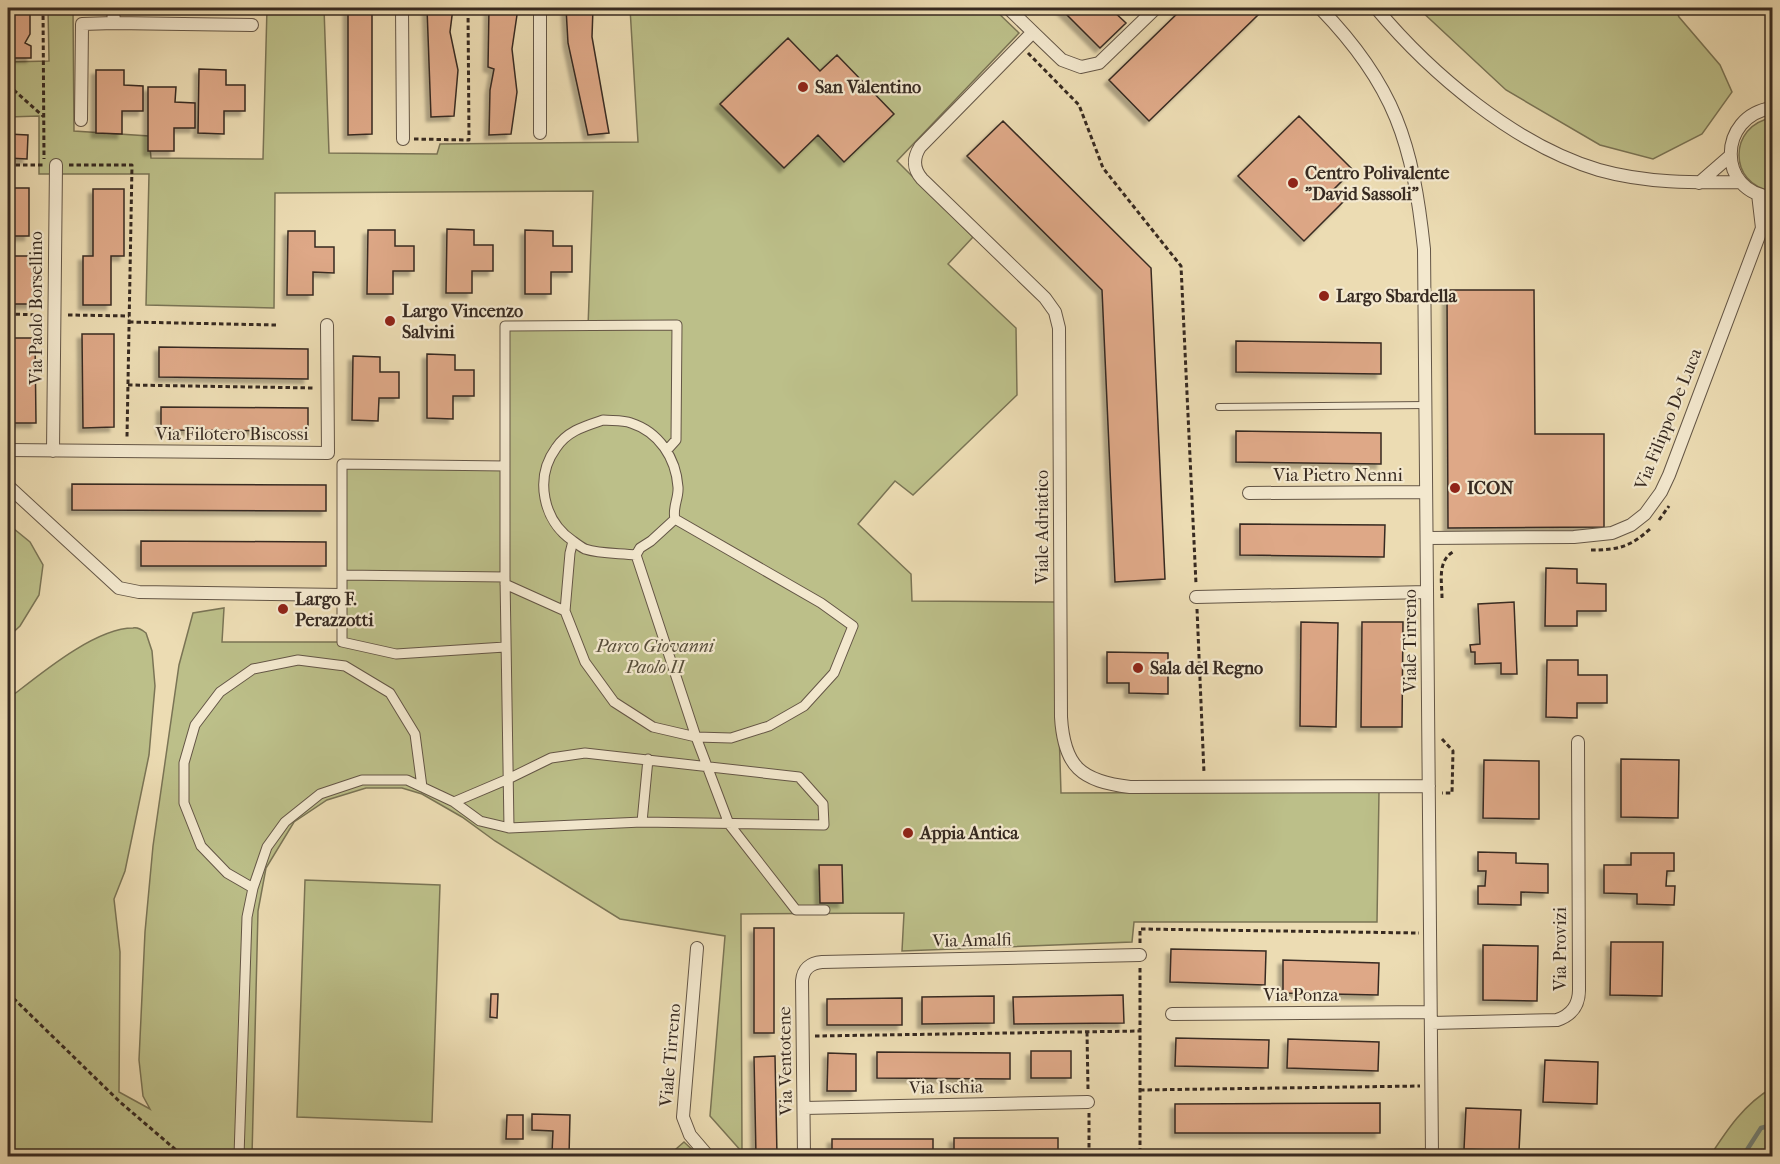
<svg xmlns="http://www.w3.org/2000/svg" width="1780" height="1164" viewBox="0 0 1780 1164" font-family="'IM FELL French Canon',serif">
	<defs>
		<filter id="shadow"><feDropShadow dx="-4.5" dy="4.5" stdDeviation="1.5" flood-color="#0004"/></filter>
	</defs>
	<rect width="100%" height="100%" fill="#ecdcb3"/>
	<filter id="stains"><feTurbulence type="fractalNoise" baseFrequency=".00333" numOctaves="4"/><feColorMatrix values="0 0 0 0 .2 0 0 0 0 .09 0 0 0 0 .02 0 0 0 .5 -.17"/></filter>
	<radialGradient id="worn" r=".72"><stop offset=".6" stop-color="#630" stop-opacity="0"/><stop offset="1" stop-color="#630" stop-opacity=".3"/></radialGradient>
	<path fill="#bcbf89" stroke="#7a7455" stroke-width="1.5" d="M48 8H73L74 131 149 136 151 158 263 159 267 8H324L329 153 437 154 440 144 638 142 630 8H993L1019 33 897 161 973 237 948 264 1016 328 1017 395 913 495 895 481 858 524 911 574 912 601 1055 602 1061 793 1379 792 1377 922H1134L1132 942 902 951 904 913 741 914 742 1152 710 1116 725 936 620 919 495 841 462 817 422 794 402 788H366L327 800 294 822 266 868 258 911 252 1156H8V699C38 676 94 628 133 628 138 627 142 630 146 633L152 651 155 686 149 755 125 871 114 899 120 952 119 1092 150 1109 143 1096 139 1060 145 932 153 846 179 665 193 613 224 608 222 642H342V464L505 466V326L588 327 593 191 275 193 274 308 146 305 149 174H39V116L8 117V62L49 61Z
		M1418 8H1675L1679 17 1720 65 1732 92 1702 134 1653 159 1600 145 1506 90Z
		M1772 118V191C1728 185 1728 125 1772 118Z
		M8 524 30 542 43 565 39 595 20 626 8 637Z
		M305 880 440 885 432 1122 297 1117Z
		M1772 1088V1156H1710C1727 1130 1744 1104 1772 1088Z
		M684 1142 699 1156H668Z"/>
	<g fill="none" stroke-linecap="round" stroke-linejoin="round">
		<path stroke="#728077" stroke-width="4.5" d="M1743 1156 1761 1128 1772 1125"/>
	</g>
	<path fill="#dea887" stroke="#372a21" stroke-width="1.5" filter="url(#shadow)" d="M8 8H30V34L25 43 31 46V58H8Z
		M348 8H372V134L348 135Z
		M427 8H453L450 32 458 70 454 116 431 117Z
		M489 8H518L512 49 517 92 511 134 489 135 490 90 494 69 488 67Z
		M566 8H593L592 37 609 133 588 135 568 43Z
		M1060 8H1110L1126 23 1100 48Z
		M1183 8H1250L1258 15 1149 121 1109 80Z
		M788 38 820 71 837 55 894 114 844 162 818 135 784 168 720 104Z
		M199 69 226 70V85H245V111H224V134L198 133Z
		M96 70H124V85L143 86V111H122V134L96 133Z
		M148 87H176L175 102 195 103V128H174V151H148Z
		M1299 116 1353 170 1333 190 1344 201 1304 241 1238 176Z
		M1003 121 1151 268 1165 579 1115 582 1102 290 967 156Z
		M8 134 28 135 27 159 8 158Z
		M8 188H29V236H8Z
		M93 189H124V256H111V305H83V256H93Z
		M447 229 474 230V245H493V271H472V293H446Z
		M368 230H395V246H414V271H393V294H367Z
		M525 230 553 231V246H572V272H551V294H525Z
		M288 231H315V247H334V273L313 272V295H287Z
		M8 256H34V304H8Z
		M1447 290H1534L1535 434H1604V527L1448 528Z
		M82 334H114V427L83 428Z
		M8 338H35L36 423H8Z
		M1236 341 1381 343V374L1236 372Z
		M159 347 308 349V379L159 377Z
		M427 354 455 355V370H474V396H453V419L427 418Z
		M353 356 380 357V372H399V398H379L378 421 352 420Z
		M161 407 308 408V431L161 430Z
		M1236 431 1381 433V464L1236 462Z
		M72 484 326 485V511L72 510Z
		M1240 524 1385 525 1384 557 1240 555Z
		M141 541 326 542V566H141Z
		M1546 568 1577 569V583L1606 584V611H1577V626H1545Z
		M1514 602 1517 674H1501V663L1475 664V652H1471L1470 645 1480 644 1478 604Z
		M1301 622 1338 623 1336 727 1300 726Z
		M1362 622H1403L1402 727H1361Z
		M1107 652 1168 653V694L1129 693V683H1107Z
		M1547 660H1578V675H1607V703H1577V718L1546 717Z
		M1621 759 1679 760 1678 818 1621 817Z
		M1484 760 1539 761V819L1483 818Z
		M1478 852 1516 853V863L1548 864V893L1521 892V905L1478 904V886H1485L1486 871H1478Z
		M1631 853H1674V871H1667L1666 886H1675L1674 905 1637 904V894L1604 893V865H1631Z
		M819 865H842L843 903H820Z
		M754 928H774V1033H754Z
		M1611 942H1663L1662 996 1610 995Z
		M1483 945 1538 946 1537 1001 1483 1000Z
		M1171 949 1266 951 1265 985 1170 982Z
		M1283 960 1379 963 1378 995 1283 993Z
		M491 994H498L497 1018 490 1017Z
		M1123 995 1124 1023 1014 1024 1013 997Z
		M994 996V1023L922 1024V997Z
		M902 998V1025H827V999Z
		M1176 1038 1269 1040 1268 1068 1175 1066Z
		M1288 1039 1379 1042 1378 1071 1287 1068Z
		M1031 1051H1071V1078H1031Z
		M877 1052 1010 1053V1079L877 1078Z
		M828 1053 856 1054V1091H827Z
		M775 1056 777 1156H756L754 1057Z
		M1545 1060 1598 1062 1597 1104 1543 1102Z
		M1380 1103V1133H1175V1104Z
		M1466 1108 1521 1110 1519 1151 1464 1149Z
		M532 1114 570 1115 569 1156H505V1152L552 1153 553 1131 532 1130Z
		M507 1115H523V1139H506Z
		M954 1138H1058V1156H954Z
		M832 1139H933V1156H832Z"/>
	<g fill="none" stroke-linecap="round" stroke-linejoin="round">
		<defs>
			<path id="service" d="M1219 407 1426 405"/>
			<path id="pedestrian" d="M603 420C612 421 623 420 631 423 659 432 676 458 678 487 679 498 672 508 675 519L651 541 640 548 636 555C620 553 600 554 585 549 581 547 577 544 573 541 543 521 534 478 556 448 567 431 585 426 603 420Z
				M505 466 342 464V642L396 654 505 647
				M573 541 570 553 565 611 585 662 614 702 653 727 696 737 731 738 769 726 804 706 834 673 853 626 821 603 675 519
				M636 555 696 737 729 824 796 910H825
				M342 575 505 577
				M505 584 565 611
				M642 822 648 759
				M509 828 505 577V326L677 325 676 440 667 450
				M253 888 227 873 201 846 184 803V763L195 725 220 692 253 669 298 660 345 666 390 693 415 734 422 787
				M239 1156 247 917 253 888 267 847 285 822 320 794 362 780H407L454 802 480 821 509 828 642 822 824 825 823 804 799 777 585 753 551 758 508 779 454 802"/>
			<path id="minor" d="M113 8 114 23
				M402 8 403 139
				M1008 8 1062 60 1081 67 1099 63 1156 8
				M1320 8C1395 85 1413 144 1424 249L1432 1156
				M1376 8C1431 74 1515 145 1599 170 1645 183 1694 183 1741 182
				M1033 32 920 147C913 158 913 169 922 179L1045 298 1055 312 1059 328 1061 717C1064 767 1081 781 1130 787L1429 786
				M1772 108C1717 116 1717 193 1772 197
				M81 120 82 24 114 23 252 25
				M540 133V8
				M1699 183 1730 156
				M1758 194 1762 228
				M8 450 328 453 327 325
				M53 451 56 165
				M8 486 119 588 139 592 342 595
				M1249 493 1426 492
				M1427 538 1574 537 1612 533 1631 525 1645 514 1661 492 1669 475 1762 228 1772 216
				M1196 597 1427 592
				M697 948 683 1117 690 1135 708 1156
				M1172 1014 1430 1012
				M1431 1023 1557 1020C1572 1015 1579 1005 1579 990L1578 742
				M804 1108 1088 1102
				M804 1156 802 981C803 969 810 963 822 962L1140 955
				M1380 1156 1432 1155"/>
		</defs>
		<use href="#service" stroke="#645646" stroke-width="8"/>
		<use href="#pedestrian" stroke="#645646" stroke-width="11"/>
		<use href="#minor" stroke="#645646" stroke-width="14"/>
		<path stroke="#372a21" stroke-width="3" stroke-dasharray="4.5 3" stroke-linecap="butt" d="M43 8 44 159
			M1028 53 1079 105 1103 168 1181 266 1196 584
			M8 85 44 117
			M414 139 469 140 468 8
			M8 165H45
			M69 165H132L127 437
			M8 314 41 315
			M68 315 129 316
			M129 322 276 325
			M128 385 315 388
			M1659 520 1669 506
			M1591 550C1618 550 1630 547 1650 529
			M1442 598C1442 582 1437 561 1453 552
			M1197 609 1204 773
			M1442 739 1453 751 1452 793H1442
			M1140 943V929L1419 933
			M1140 968V1156
			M8 993 120 1102 183 1156
			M1087 1032 1088 1089
			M815 1036 1140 1031
			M1140 1090 1420 1086
			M1089 1113V1156"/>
		<use href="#service" stroke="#f3e8ce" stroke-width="6"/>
		<use href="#pedestrian" stroke="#f3e8ce" stroke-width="9"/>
		<use href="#minor" stroke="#f3e8ce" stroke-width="12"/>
	</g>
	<g fill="#8f2418" stroke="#f3e8ce" stroke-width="2">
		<circle cx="803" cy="87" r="6"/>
		<circle cx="1293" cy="183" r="6"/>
		<circle cx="1324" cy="296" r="6"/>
		<circle cx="390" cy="321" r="6"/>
		<circle cx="1455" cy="488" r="6"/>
		<circle cx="283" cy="609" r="6"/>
		<circle cx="1138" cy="668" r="6"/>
		<circle cx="908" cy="833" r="6"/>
	</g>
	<g text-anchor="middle" stroke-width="4.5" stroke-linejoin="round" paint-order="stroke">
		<g font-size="18" font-weight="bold" fill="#372a21" stroke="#f3e8ce" text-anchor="start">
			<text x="815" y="93">San Valentino</text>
			<text x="1305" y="179">Centro Polivalente<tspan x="1305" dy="21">"David Sassoli"</tspan></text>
			<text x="1336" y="302">Largo Sbardella</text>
			<text x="402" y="317">Largo Vincenzo<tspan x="402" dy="21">Salvini</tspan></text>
			<text x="1467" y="494">ICON</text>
			<text x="295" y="605">Largo F.<tspan x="295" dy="21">Perazzotti</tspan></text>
			<text x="1150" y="674">Sala del Regno</text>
			<text x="920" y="839">Appia Antica</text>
		</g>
		<g font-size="18" fill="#372a21" stroke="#f3e8ce">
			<text transform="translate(36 308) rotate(-90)" y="6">Via Paolo Borsellino</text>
			<text transform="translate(1668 419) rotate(-68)" y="6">Via Filippo De Luca</text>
			<text x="232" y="440">Via Filotero Biscossi</text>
			<text x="1338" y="481">Via Pietro Nenni</text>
			<text transform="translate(1042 527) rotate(-90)" y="6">Viale Adriatico</text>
			<text transform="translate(1410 641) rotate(-90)" y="6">Viale Tirreno</text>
			<text transform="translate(972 940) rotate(-1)" y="6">Via Amalfi</text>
			<text transform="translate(1560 949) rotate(-90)" y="6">Via Provizi</text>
			<text x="1301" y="1001">Via Ponza</text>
			<text transform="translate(670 1055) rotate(-85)" y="6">Viale Tirreno</text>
			<text transform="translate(785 1061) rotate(-91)" y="6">Via Ventotene</text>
			<text transform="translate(946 1087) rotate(-1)" y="6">Via Ischia</text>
		</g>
		<g font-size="18" font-style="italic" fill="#584f3b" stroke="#f3e8ce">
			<text x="655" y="652">Parco Giovanni<tspan x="655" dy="21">Paolo II</tspan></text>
		</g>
	</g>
	<rect width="1780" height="1164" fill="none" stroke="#ecdcb3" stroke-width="30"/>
	<rect x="9" y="9" width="1762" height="1146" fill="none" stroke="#372a21" stroke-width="3"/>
	<rect x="15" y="15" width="1750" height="1134" fill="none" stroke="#372a21" stroke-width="1.5"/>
	<rect width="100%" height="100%" filter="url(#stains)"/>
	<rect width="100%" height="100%" fill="url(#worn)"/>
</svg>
